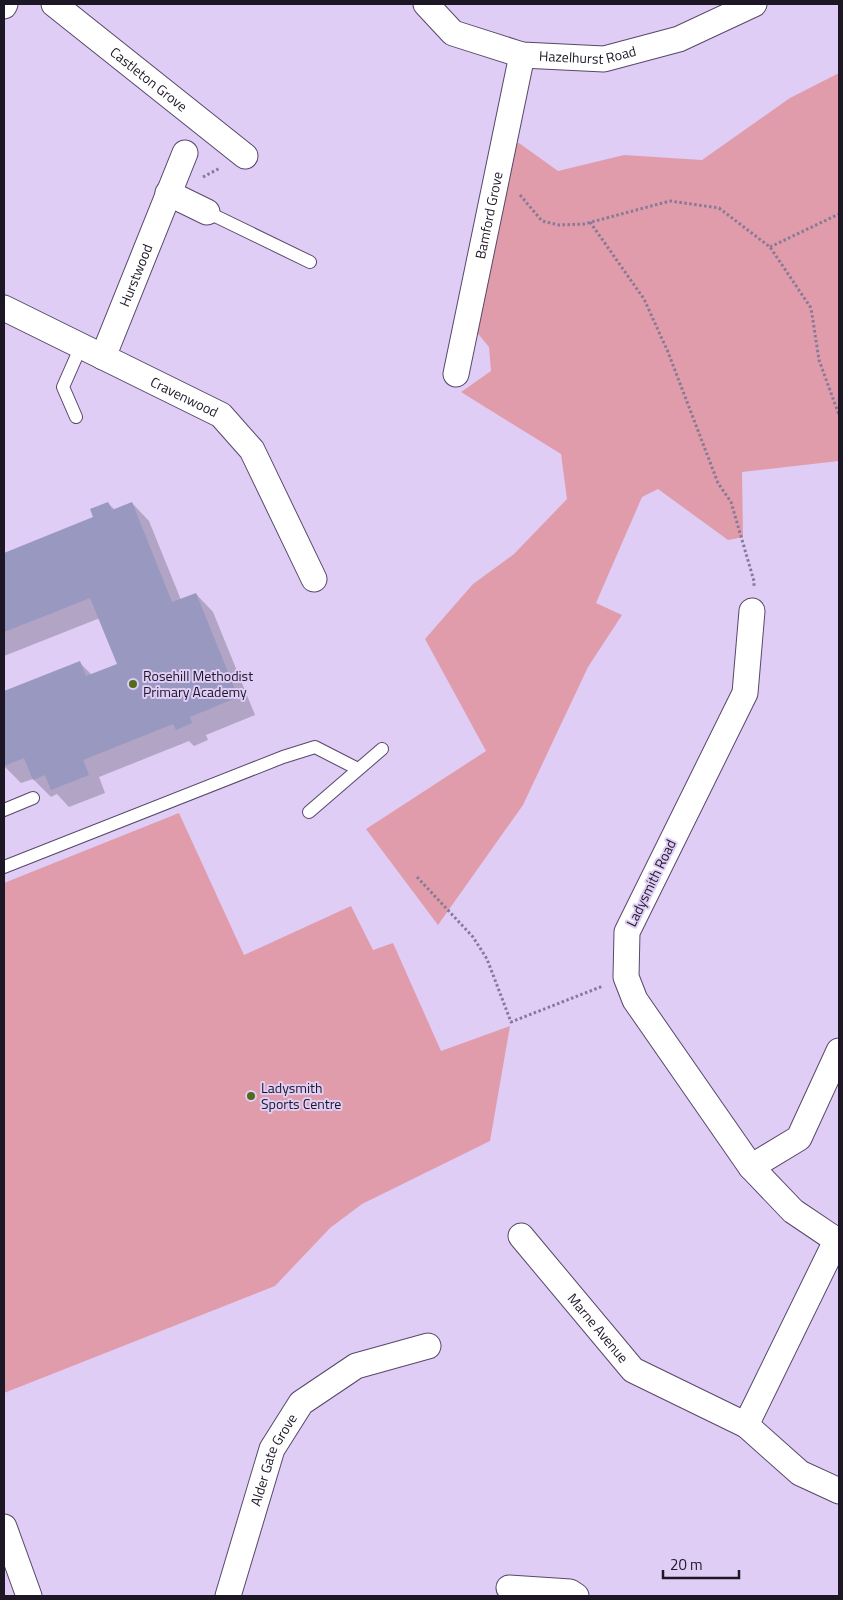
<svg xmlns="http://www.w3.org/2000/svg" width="843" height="1600" viewBox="0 0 843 1600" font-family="'Titillium Web',sans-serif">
	<rect width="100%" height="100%" fill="#dfcdf6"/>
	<path fill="#e19cab" d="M839 73V461L742 472 743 537 728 540 658 489 642 497 596 603 622 615 588 667 523 805 438 925 366 829 486 751 425 639 473 584 514 554 567 499 561 454 461 392 491 371 489 347 474 329 511 144 519 143 558 171 624 155 702 160 790 98Z
		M179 813 244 955 351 906 373 950 393 943 441 1051 510 1026 490 1141 362 1204 330 1228 275 1286 4 1393V883Z"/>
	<path fill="#0003" d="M108 503 115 510 132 503 149 521 181 600 196 594 213 612 255 715 206 735 208 740 194 746 189 741 99 777 105 793 69 807 57 794 51 797 33 779 21 783 4 766V693L80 663 92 675 118 665 100 618 4 656V554L95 518Z"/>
	<path fill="#9898c0" d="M108 502 112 510 132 502 172 602 196 593 238 697 190 717 192 723 176 730 173 724 83 760 89 775 51 790 45 775 33 780 24 758 4 766V691L80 661 86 676 117 664 90 598 4 632V553L93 517 90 509Z"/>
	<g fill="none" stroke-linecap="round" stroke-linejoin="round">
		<defs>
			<path id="lane" d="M207 212 310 262
				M76 417 63 387 81 346
				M4 810 33 798
				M309 812 382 749
				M4 867 283 757 315 747 358 769"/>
			<g id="street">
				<path id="s1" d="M54 4 245 156"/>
				<path id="s2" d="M426 4 453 33 522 55 604 59 679 39 754 4"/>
				<path d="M4 6 5 4"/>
				<path d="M168 193 207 212"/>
				<path id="s3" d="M4 308 221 415 252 450 314 579"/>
				<path id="s4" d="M103 357 185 153"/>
				<path id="s5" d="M456 374 522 55"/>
				<path d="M752 611 745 693 627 932 626 977 635 1000 751 1167 793 1211 839 1242"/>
				<path d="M751 1167 799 1138 839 1051"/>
				<path id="s6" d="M521 1236 633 1370 746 1425"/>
				<path d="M836 1241 746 1425 800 1473 839 1491"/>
				<path d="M4 1527 29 1596"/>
				<path d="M509 1588 570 1592 576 1596"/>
				<path id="s7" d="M228 1596 272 1449 301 1403 356 1366 428 1346"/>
			</g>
		</defs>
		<use href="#lane" stroke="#57486a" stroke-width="14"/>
		<use href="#street" stroke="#57486a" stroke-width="27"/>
		<path stroke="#877a97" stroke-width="3" stroke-dasharray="2.5 2.5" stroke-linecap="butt" d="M203 177 220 168
			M520 195 542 221 559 225 584 224 670 201 719 208 770 247 811 308 819 360 839 415
			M590 222 644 299 668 352 718 483 731 502 754 581V587
			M770 247 839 214
			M417 877 473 937 487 959 511 1022 603 986"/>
		<use href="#lane" stroke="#fff" stroke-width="12"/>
		<use href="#street" stroke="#fff" stroke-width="25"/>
	</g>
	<g fill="#536b1b" stroke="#dfcdf6" stroke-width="2">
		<circle cx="133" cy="684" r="5"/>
		<circle cx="251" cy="1096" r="5"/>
	</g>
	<g text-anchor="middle" stroke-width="4" stroke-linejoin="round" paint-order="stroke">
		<g font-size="14" fill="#1d1624" stroke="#dfcdf6">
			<text dy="5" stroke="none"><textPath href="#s2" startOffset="178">Hazelhurst Road</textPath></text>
			<text dy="5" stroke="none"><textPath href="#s1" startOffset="121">Castleton Grove</textPath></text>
			<text dy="5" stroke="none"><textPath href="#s5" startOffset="162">Bamford Grove</textPath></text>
			<text dy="5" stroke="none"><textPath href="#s4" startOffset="88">Hurstwood</textPath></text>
			<text dy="5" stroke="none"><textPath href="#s3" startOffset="201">Cravenwood</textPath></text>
			<text transform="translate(651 883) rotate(-64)" y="5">Ladysmith Road</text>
			<text dy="5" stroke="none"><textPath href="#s6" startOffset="120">Marne Avenue</textPath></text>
			<text dy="5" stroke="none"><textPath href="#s7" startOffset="144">Alder Gate Grove</textPath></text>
		</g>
		<g font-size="14" fill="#1d1624" stroke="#dfcdf6" text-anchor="start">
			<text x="143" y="681">Rosehill Methodist<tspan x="143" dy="16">Primary Academy</tspan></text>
			<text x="261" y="1093">Ladysmith<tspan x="261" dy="16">Sports Centre</tspan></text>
		</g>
	</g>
	<rect width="843" height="1600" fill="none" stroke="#1d1624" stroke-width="10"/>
	<path d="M663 1570v8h76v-8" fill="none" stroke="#1d1624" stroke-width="2.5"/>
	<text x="670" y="1570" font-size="15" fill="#1d1624" stroke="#dfcdf6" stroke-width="4" paint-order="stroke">20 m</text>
</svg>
